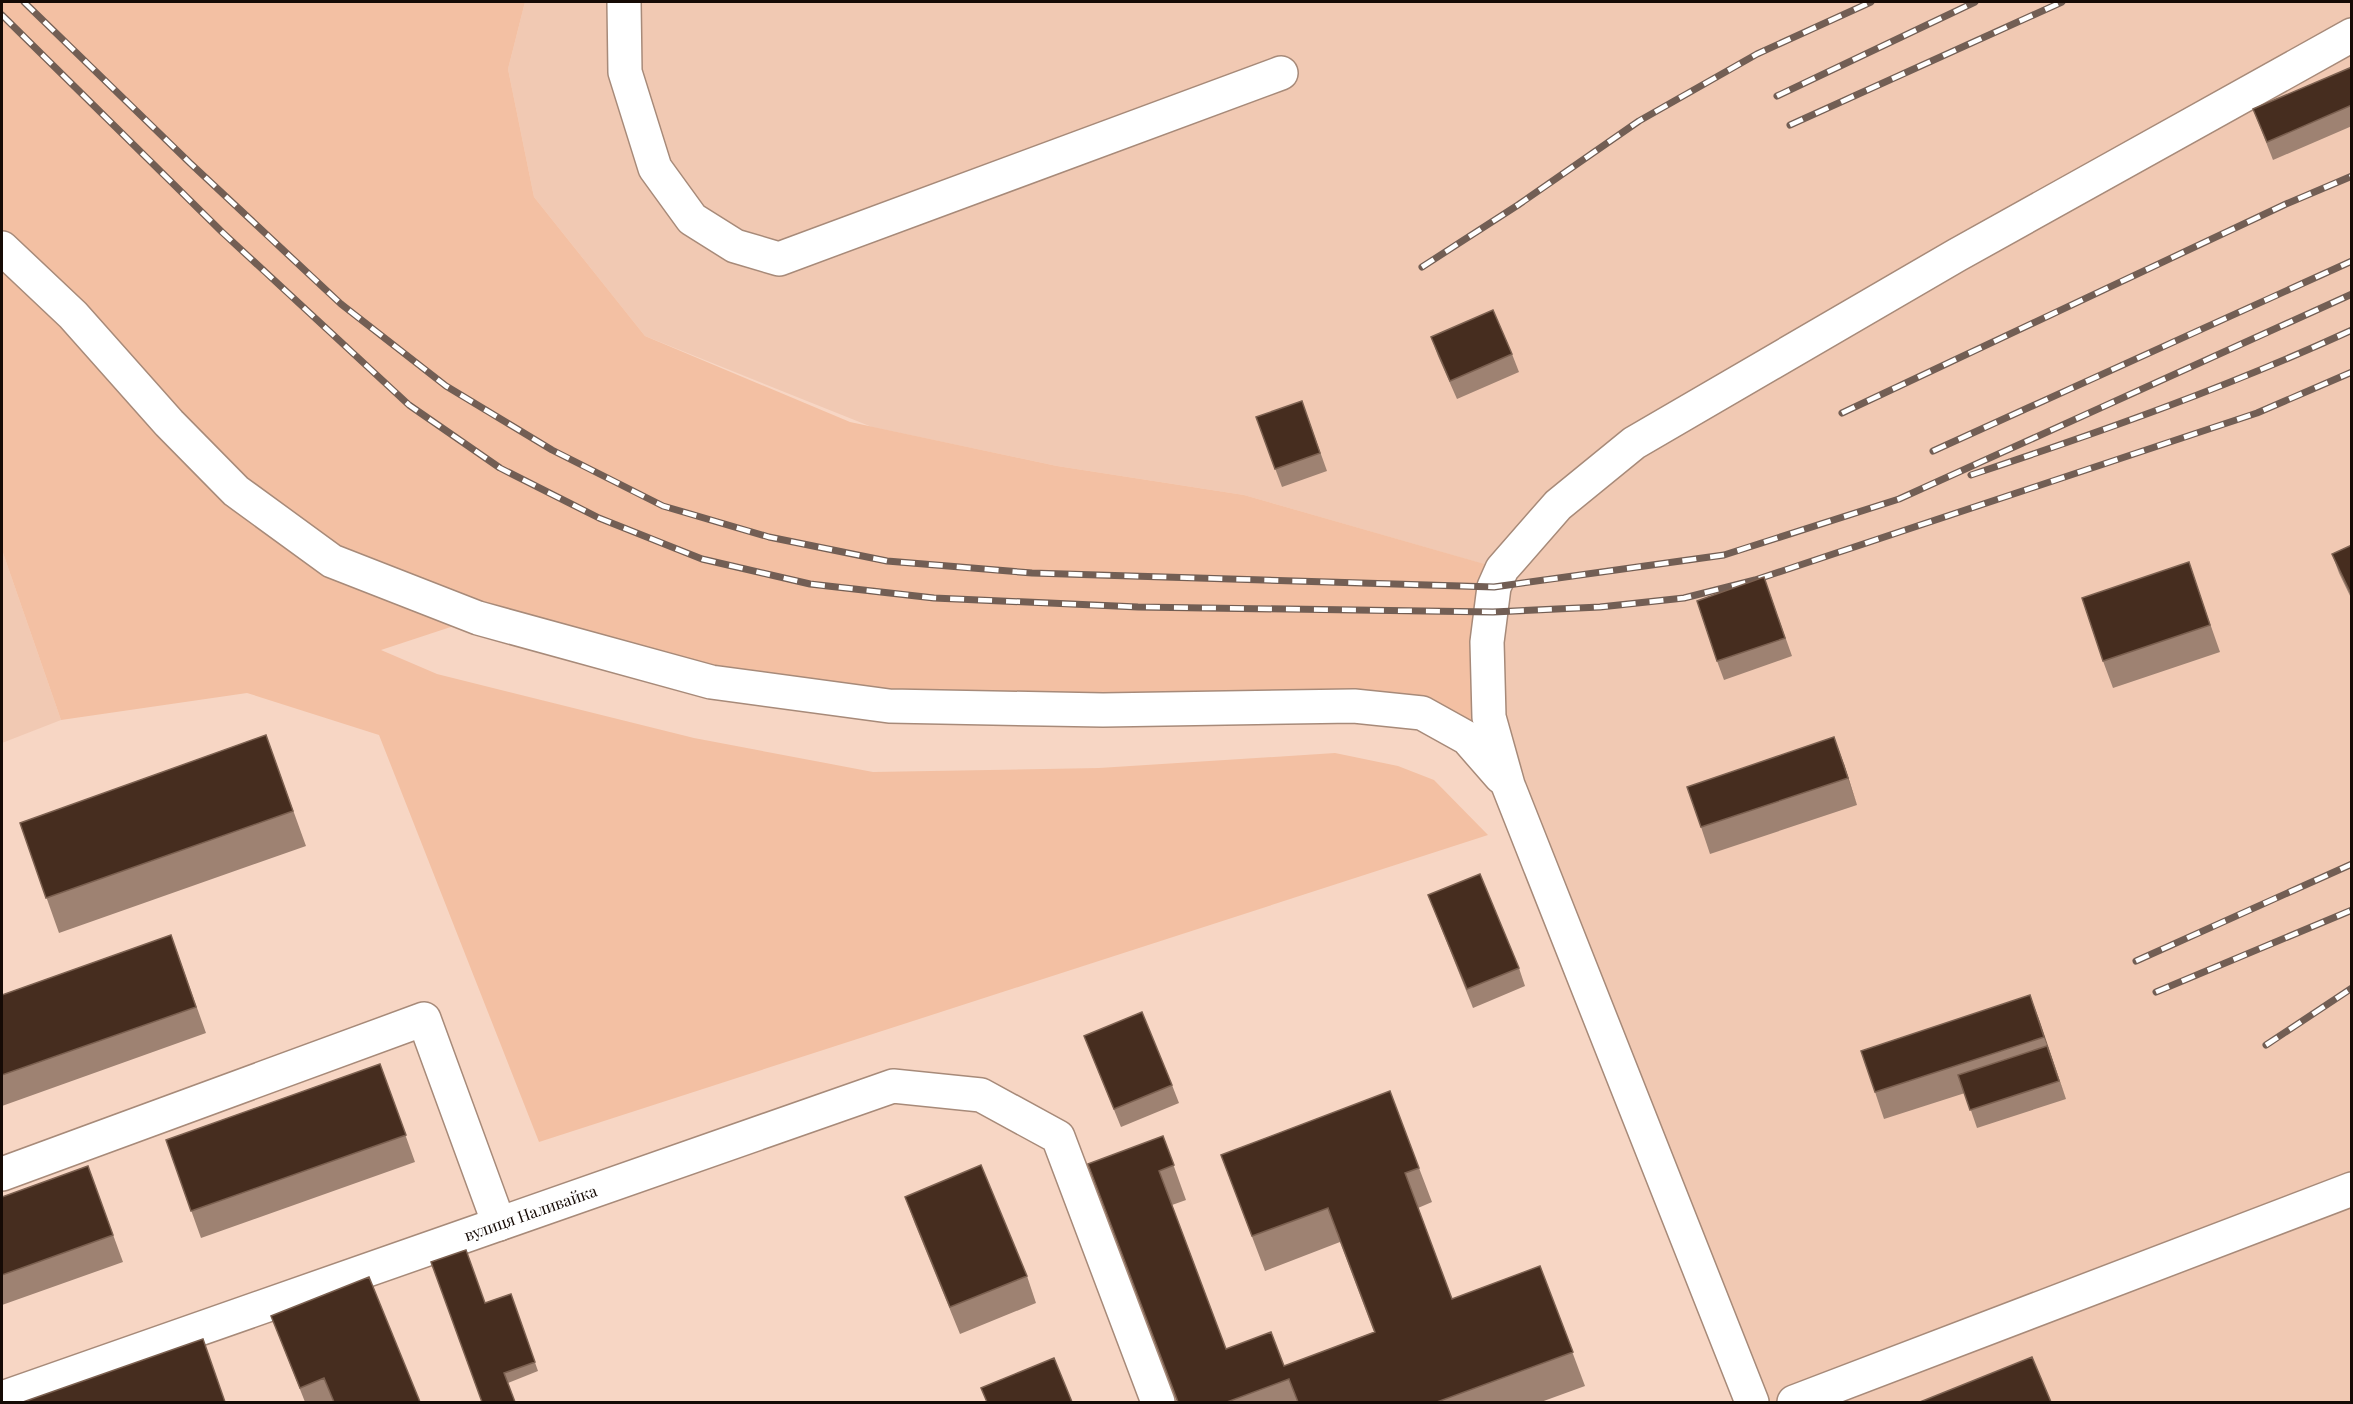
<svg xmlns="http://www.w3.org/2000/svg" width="2353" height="1404" viewBox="0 0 2353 1404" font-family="'Playfair Display',serif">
	<rect width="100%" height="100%" fill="#f7d6c4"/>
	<path fill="#f1c9b3" d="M525 2H2351V1402H1752L1489 717 1501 569 1244 495 1057 466 872 427 645 336 534 197 508 69Z
		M2 550 61 720 2 743Z"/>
	<path fill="#f3c0a3" d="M2 2H525L508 69 534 197 645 336 850 422 1057 466 1244 495 1502 569 1493 612 1508 785 1422 713 889 706 478 618 381 650 437 674 694 738 873 772 1099 768 1335 753 1398 766 1434 780 1488 835 539 1142 379 735 247 693 61 720 2 550Z"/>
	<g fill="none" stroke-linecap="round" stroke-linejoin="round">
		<defs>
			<g id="minor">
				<path d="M624 2 625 72 655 168 692 219 735 246 779 259 1281 73"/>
				<path d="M2 248 73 315 169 423 236 491 332 561 478 618 711 682 889 706 1103 710 1354 706 1422 713 1467 738 1501 777"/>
				<path d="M2 1174 424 1019 499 1224"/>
				<path id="s1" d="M2 1398 893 1086 981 1095 1058 1137 1158 1402"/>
				<path d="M1752 1402 1508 785 1489 717 1487 642 1494 587 1502 569 1558 505 1634 443 1957 255 2352 35"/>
				<path d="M1794 1402 2352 1189"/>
			</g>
		</defs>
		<use href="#minor" stroke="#a78a79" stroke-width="36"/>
		<use href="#minor" stroke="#fff" stroke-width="33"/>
		<defs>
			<path id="rail" d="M24 2 190 163 341 304 446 386 552 450 663 506 769 537 887 561 1032 573 1494 587 1724 555 1899 499 2352 294
				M2 15 222 232 409 405 500 468 599 518 702 559 810 584 934 598 1138 607 1493 612 1600 607 1684 598 1755 580 2257 413 2352 372
				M1777 96 1975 2
				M1790 125 2062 2
				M1422 267 1518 205 1639 121 1757 54 1871 2
				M1842 413 2286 204 2352 176
				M1933 451 2352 261
				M1971 475C2100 432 2228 387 2352 330
				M2136 961 2352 864
				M2156 992 2352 910
				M2266 1045 2352 988"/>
		</defs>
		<use href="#rail" stroke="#725e54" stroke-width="7"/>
		<use href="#rail" stroke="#fff" stroke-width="4.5" stroke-dasharray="14" stroke-linecap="butt"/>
	</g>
	<path fill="#9e8272" d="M2352 67V126L2273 160 2253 109Z
		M1431 337 1512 354 1519 372 1457 399 1438 356Z
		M1302 401 1327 471 1282 487 1256 417Z
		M2352 545V600L2339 573 2332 554Z
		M1764 577 1792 656 1724 680 1717 661Z
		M2198 589 2220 652 2113 688 2103 661Z
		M266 735 306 846 59 933 20 823Z
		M1844 764 1857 805 1710 854 1701 827Z
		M1428 895 1519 968 1525 986 1473 1008Z
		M171 935 206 1033 2 1106V995Z
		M2030 995 2066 1099 1977 1128 1965 1093 1884 1119 1875 1092Z
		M1084 1036 1172 1085 1179 1103 1121 1127Z
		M380 1064 415 1162 201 1238 166 1140Z
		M1163 1136 1186 1200 1172 1205 1226 1349 1284 1366 1374 1332 1340 1242 1265 1271 1221 1155 1419 1168 1432 1202 1418 1208 1452 1299 1540 1266 1585 1386 1541 1402H1177L1088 1164Z
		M88 1166 123 1262 2 1305V1197Z
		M905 1197 1027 1276 1036 1303 960 1334 915 1224Z
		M511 1294 538 1371 508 1383 482 1402 485 1303Z
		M271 1316 420 1402H305Z"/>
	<path fill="#7b6050" d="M1834 737 1844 764 1857 805 1848 778Z
		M2030 995 2040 1022 2066 1099 2044 1037Z"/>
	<path fill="#462d1f" stroke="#7b6050" stroke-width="1.5" d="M2352 67V105L2267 142 2253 109Z
		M1493 310 1512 354 1450 381 1431 337Z
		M1302 401 1320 453 1275 469 1256 417Z
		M2352 545V596L2332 554Z
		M2189 562 2210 625 2103 661 2082 598Z
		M1764 577 1785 638 1717 661 1697 601Z
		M266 735 293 811 46 898 20 823Z
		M1834 737 1848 778 1701 827 1687 787Z
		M1480 874 1519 968 1467 989 1428 895Z
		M171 935 196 1007 2 1075V995Z
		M2030 995 2044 1037 1875 1092 1861 1051Z
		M1142 1012 1172 1085 1114 1109 1084 1036Z
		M2047 1046 2059 1081 1970 1110 1958 1075Z
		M380 1064 406 1135 191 1211 166 1140Z
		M1390 1091 1419 1168 1405 1173 1452 1299 1540 1266 1573 1352 1437 1402H1298L1289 1379 1227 1402H1178L1088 1164 1163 1136 1174 1165 1159 1171 1226 1349 1271 1332 1284 1366 1375 1332 1328 1208 1252 1236 1221 1155Z
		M981 1165 1027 1276 950 1307 905 1197Z
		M88 1166 113 1235 2 1275V1197Z
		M466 1250 485 1303 511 1294 535 1362 504 1373 515 1402H482L431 1262Z
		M369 1277 420 1402H334L324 1378 300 1388 271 1316Z
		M203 1339 225 1402H23Z
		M2032 1357 2051 1402H1920Z
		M1054 1358 1072 1402H987L981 1388Z"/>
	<g text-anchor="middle" stroke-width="6" stroke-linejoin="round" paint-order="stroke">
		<g font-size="16" fill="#150a05" stroke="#fff">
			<text dy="6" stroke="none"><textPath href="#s1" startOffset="560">вулиця Наливайка</textPath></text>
		</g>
	</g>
	<rect width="2353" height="1404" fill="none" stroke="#150a05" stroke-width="6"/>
</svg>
